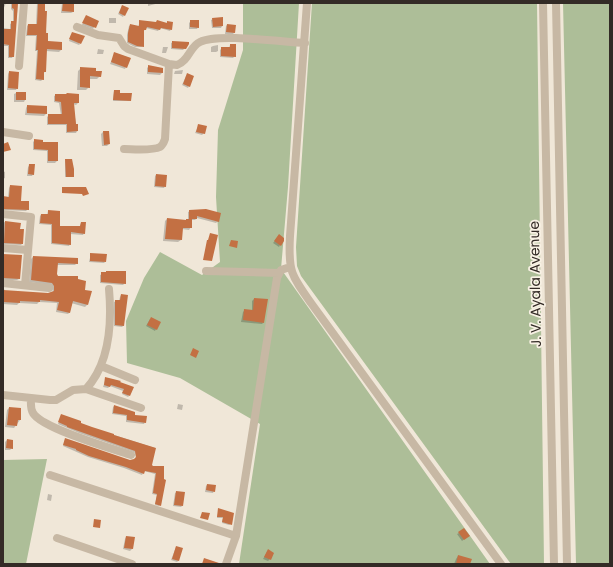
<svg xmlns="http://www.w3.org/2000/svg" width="613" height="567" viewBox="0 0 613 567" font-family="Poppins,sans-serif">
	<rect width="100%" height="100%" fill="#f0e7d8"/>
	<path fill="#adbe98" d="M243 3H299L288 187 281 269 490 564H239L260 424 180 378 127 363 126 321 144 278 160 252 202 275 220 262 216 197 218 130 243 50Z
		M312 3H537L544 564H511L301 276 297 266 296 247Z
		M563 3H610V564H576Z
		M47 459 26 564H3V460Z"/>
	<path fill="#0003" d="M3 3H6L3 10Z
		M11 3H18L13 56 12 58H8V46H3V28L10 29V24L13 22V11L11 9Z
		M37 3H44L47 42H61V50L59 52 46 51 45 72 43 73V79L41 81 35 80 37 51H35L36 36H26L27 26 28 25H36Z
		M62 3H73V12L71 13H61Z
		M148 3H159L148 6Z
		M122 6 124 15 123 17 118 14Z
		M85 18 97 22 93 29 82 25Z
		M109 18H116V23H109Z
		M213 19 222 26 221 28H212L211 20Z
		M140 21 166 23 168 22 171 29 170 31 160 28 158 31 146 28 145 30 143 31V46L141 47H135L127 43V35L129 26 131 25 138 27Z
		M191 21 198 27 197 29H189V23Z
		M227 25 235 32 233 34H225L226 26Z
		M71 35 80 44 79 45 69 41Z
		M173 42 185 48 183 50 171 49V43Z
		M218 45V51L216 52H211V47L213 46Z
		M230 45 235 56 233 58 220 57V50L222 48H229Z
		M163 47H168L166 53H162Z
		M98 49 104 50 103 54H97Z
		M115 53 130 58 125 69 110 64Z
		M149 66 162 69V73L160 75 147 74V68Z
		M81 68 95 72 100 76 97 79H89V87L86 90H77L78 71Z
		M183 70 182 74H174L175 71Z
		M9 72 17 88 16 90H7L8 74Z
		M186 76 189 86 188 88 182 85Z
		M114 91 119 94 130 100 129 101H113Z
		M16 93 25 100 24 102H14V94Z
		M56 95H78V103L76 105 73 104 77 131 76 133H66V125H47V117L49 115H61L59 103 54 102V96Z
		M27 106 46 107V114L44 116 25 115 26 108Z
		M199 125 204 133 202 135 195 133Z
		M103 132H108L109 144 107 146H102L101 134Z
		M35 140 42 143H57V161L55 163H47V151L33 150V142Z
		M66 160 73 176 72 177H65V161Z
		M30 165 33 174 32 176H27L28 167Z
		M3 171 5 172V178L3 179Z
		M156 175 165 186 164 188 154 187 155 176Z
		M10 186 20 202 28 209 26 211 3 210V197L8 198 9 188Z
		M48 211 59 227H80L81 223 84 233 83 235 70 234V244L69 246 51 244V225L39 224 40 216 41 215H47Z
		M190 211 218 221 216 223 197 218 195 220H191V227L189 230 182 229 181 240 178 242 163 241 165 221 167 219 185 221 188 220V212Z
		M3 222 20 224 19 230 22 244 21 245 3 244Z
		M278 237 280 245 279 247 273 243Z
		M3 254 19 279 17 280H3Z
		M91 254 105 262 104 263 89 262Z
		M33 257 77 263 75 265H57V277L84 291 90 292 87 305 85 307 71 303 70 312 68 314 56 312 57 303 39 302 37 304 19 303 17 305 3 304V289L5 290V291L51 294 53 291 50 285 29 282 31 259Z
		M106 272 125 283 123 285 100 283V275Z
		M121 295 123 326 122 327 114 326V302L116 301H119L120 297Z
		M254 299 263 323 262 324 241 322 243 312 245 310 252 311V301Z
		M150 319 156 329 155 331 146 326Z
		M106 378 119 381 129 396 128 397 122 394 123 391 110 386 108 388 103 387Z
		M178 404 183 405 182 410 177 409Z
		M114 406 145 422 144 424 126 422V416L112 414 113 407Z
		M9 408 20 420 14 428 5 427 7 410Z
		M61 415 92 428 155 448 151 465 153 467H163L160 505 159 506 155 505 157 495 152 494 155 474 144 471 142 475 124 468 88 457 63 446 65 440 129 461 134 460 136 458 135 453 131 451 79 433 58 424Z
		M7 440 12 448 10 450H5V442Z
		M207 485 214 491 213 493 205 492 206 486Z
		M177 492 182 506 181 507 173 506 175 493Z
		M48 494 52 495 51 501 47 500Z
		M219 509 231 524 229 525 222 523 223 518H217Z
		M459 533 467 537 462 541 457 534Z
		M126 537 134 538 132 549 130 551 123 549 125 539Z
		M176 547 178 561 177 562 171 560Z
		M267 552 270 559 268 561 263 559Z
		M458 556 469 564H454L456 559Z"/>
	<path fill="#c37043" d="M12 3H18L14 57H9V45L3 44V29H11V21H14V9L12 8Z
		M38 3H45V11H47L46 33H48V41L62 42V50L47 49 46 72H44V80L36 79 38 50H36L37 35H27L28 24H37Z
		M63 3H74V12L62 11Z
		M122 5 129 8 125 16 119 13Z
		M86 15 99 21 96 28 82 23Z
		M223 17V26L213 27 212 18Z
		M139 20 156 22 157 20 167 23V21L173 22 172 30 161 28 160 30 147 27 146 30H144V47L137 46 128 42V33L130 24 139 26Z
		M190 20H199V28L190 27Z
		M227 24 236 25 235 33 226 32Z
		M72 32 85 36 81 44 69 39Z
		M172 41 189 42V44L186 49 172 48Z
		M230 44H236V57L221 56V47H230Z
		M114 52 131 58 127 68 111 62Z
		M148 65 163 68V73L148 72Z
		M80 67 96 68V71H102L101 77 90 76V88L80 87Z
		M9 71 19 72 18 89 8 88Z
		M187 73 194 76 190 87 183 84Z
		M114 90H120V93H132L131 101 113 100Z
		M16 92H26V100H16Z
		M67 93 79 94V103H74L76 124H78V131L67 132V124H48V114H62L61 102 55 101V94H66Z
		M27 105 47 106V114L27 113Z
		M198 124 207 126 205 134 196 132Z
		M103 131H109L110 144 104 145Z
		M34 139 43 140V142H58V161H48V150L34 149Z
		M8 142 11 150 3 152V144Z
		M65 159H72L74 169V177H66Z
		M29 164H35L34 175 28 174Z
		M156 174 167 175 166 187 155 186Z
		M10 185 22 186 21 201H29V210L3 209V196L9 197Z
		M62 187H86L89 194 83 196 82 194 62 193Z
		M206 209 221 213 219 222 197 216V219H189V210Z
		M48 210 60 211V226H80L81 222H86L85 234 71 232V245L52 243V224L40 223 41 214H48Z
		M167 218 186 220V219H192V228H183L182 240 165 239Z
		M5 221 21 223 20 229H24L23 244 4 243Z
		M210 233 218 235 212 261 203 260 207 240H208Z
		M279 234 284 238V241L281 246 274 241Z
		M231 240 238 241 237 248 229 246Z
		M90 253 107 254 106 262 90 261Z
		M3 254 22 255 20 279 3 278Z
		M33 256 78 258V264L58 263 57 274 58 276H78V279L86 281 85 290 92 291 88 305 73 301 70 313 57 310 59 302 40 300V302L20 301V303L3 302V290L48 293 54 291V286L52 283 31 280Z
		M106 271H126V284L101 282V272H106Z
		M121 294 128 295 124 326 115 325V300H120Z
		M254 298 268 299 264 323 243 320 244 309 253 310Z
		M151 317 161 322 157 330 147 325Z
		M193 348 199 351 196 358 190 355Z
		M105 377 121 381 120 382 134 387 130 396 122 393 124 389 111 385 110 387 104 385Z
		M114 405 135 412V415L147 416 146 423 127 420V415L113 413Z
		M9 407 21 408V420H18L17 426 7 425Z
		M61 414 81 421V423L92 427 114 434V435L156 448 152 465 153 466H164V479L166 480 161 506 155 504 157 494 153 493 156 473 145 471 144 474 126 467 89 456 76 450V449L63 445 65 438 130 460 134 459 136 457 135 451 67 427V426L58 422Z
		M7 439 13 440V449L6 448Z
		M207 484 216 485 215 492 206 490Z
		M176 491 185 492 183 506 174 505Z
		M218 508 234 513 232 525 222 522 223 517H217Z
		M202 512 210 513 208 520 200 518Z
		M94 519 101 520 100 528 93 527Z
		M464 528 470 536 464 540 458 532Z
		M126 536 135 537 133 549 124 548Z
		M176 546 183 548 179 561 172 559Z
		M268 549 274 553 271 560 264 557Z
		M458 555 472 559 470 564H456Z
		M204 558 219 563V564H202Z"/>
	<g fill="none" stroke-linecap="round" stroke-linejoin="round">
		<path stroke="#c7b8a4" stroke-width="8" d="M307 3 290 236C288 271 291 275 311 303L501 564
			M543 3 554 564
			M556 3 567 564
			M77 27 98 35 119 38 124 46 128 49 169 64 177 65C189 61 190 46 200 42 218 33 282 42 305 43
			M19 66 24 3
			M3 132 29 136
			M124 149C132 149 152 151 160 147 163 145 164 142 165 139L169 64
			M3 214 31 217 25 285
			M3 248 28 250
			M206 271 279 273
			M3 283 49 288
			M101 366 135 380
			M86 389 141 408
			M3 395 50 400H56L73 390 86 389C110 363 112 323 109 289
			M31 398C31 403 30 408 33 413 41 428 113 449 131 455
			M50 475 236 536
			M57 538 132 564
			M226 564 236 536 277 278 281 270 290 267"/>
	</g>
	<g text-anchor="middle" stroke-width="3.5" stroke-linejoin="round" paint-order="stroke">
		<g font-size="14" fill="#332b26" stroke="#f8f1e4">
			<text transform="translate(535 284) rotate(-91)" y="5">J. V. Ayala Avenue</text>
		</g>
	</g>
	<rect width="613" height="567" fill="none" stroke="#332b26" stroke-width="8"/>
</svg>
